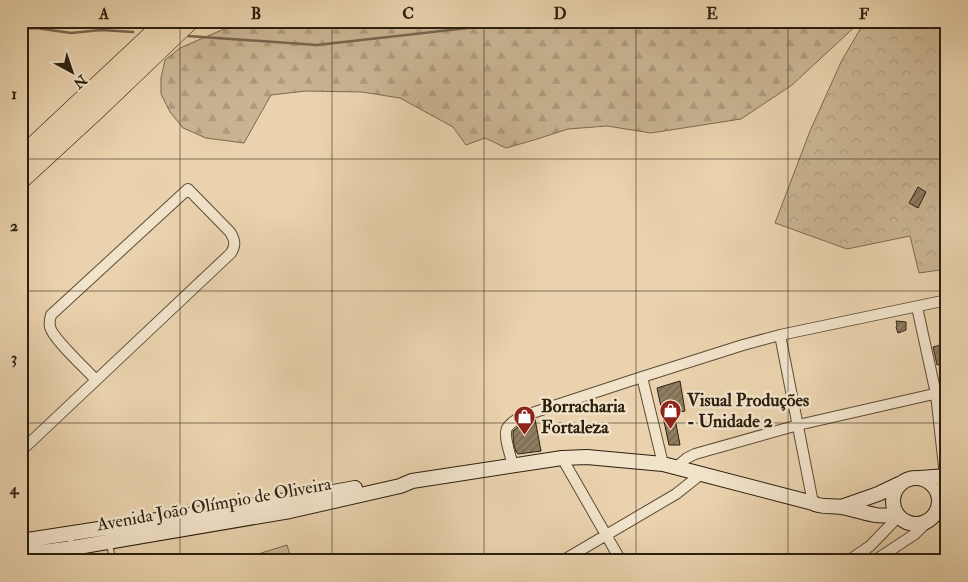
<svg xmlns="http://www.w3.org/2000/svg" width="968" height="582" viewBox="0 0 968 582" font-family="'IM FELL Double Pica',serif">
	<defs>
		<pattern id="forest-firs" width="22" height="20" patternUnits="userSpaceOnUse" patternTransform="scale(1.25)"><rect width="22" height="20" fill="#c9b492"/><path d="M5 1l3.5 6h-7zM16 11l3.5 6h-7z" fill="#ad9a7d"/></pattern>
		<pattern id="park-crowns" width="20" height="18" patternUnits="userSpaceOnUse" patternTransform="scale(1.25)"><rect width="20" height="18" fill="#c9b492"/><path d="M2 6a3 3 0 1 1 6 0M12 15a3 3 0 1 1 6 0" fill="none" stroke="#ad9a7d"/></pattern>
		<pattern id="building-hatch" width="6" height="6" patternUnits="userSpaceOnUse" patternTransform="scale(1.25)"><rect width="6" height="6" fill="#8f7c61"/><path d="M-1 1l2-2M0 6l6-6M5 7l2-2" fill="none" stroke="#75654e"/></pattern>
	</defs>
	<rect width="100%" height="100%" fill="#e9d2ad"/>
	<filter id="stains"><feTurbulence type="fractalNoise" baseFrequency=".004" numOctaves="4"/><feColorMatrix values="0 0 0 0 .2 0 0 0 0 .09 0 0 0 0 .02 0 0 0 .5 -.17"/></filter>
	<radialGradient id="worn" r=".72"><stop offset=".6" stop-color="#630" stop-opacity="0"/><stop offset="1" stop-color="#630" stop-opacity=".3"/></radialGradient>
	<path fill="#c9b492" stroke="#7b6a50" d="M287 545 292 561H264L261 553Z"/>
	<path fill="url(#forest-firs)" stroke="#7b6a50" d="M263 21H861L792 85 741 119 651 133 607 126 568 129 534 140 506 148 485 138 466 145 453 127 400 98 362 92 306 91 271 95 244 143 206 138 183 128 170 112 161 94V78L165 60 180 48 224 29Z"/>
	<path fill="url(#park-crowns)" stroke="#7b6a50" d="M865 21H947V269L919 273 910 236 847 249 775 223 810 131 842 60Z"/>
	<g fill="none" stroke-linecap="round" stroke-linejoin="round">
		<path stroke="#77664d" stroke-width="2.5" d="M21 29 36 28 71 33 101 30 133 32
			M188 36 317 45 529 21"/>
	</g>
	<path fill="url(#building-hatch)" stroke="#2d1f0e" d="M918 187 926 192 918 208 909 203Z
		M896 321 906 322V330L898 333 896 327 897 325Z
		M944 344 947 356V363L937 365 933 347Z
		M680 381 685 411 674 413 680 445H669L657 388Z
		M535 419 541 451 518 454 516 452 514 445 513 436V431L523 423Z"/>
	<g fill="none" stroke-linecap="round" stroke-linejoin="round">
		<defs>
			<path id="lane" d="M70 534 73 561
				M109 542 112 556 111 561"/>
			<path id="street" d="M917 307 936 394 945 476 939 499
				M780 335 813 503
				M642 377 663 464
				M21 451 231 253C236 245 235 240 230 232L188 189 51 315C50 319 49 322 50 327 53 339 86 369 96 380
				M562 458 621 561
				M513 466C511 456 503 437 507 428 510 423 516 420 520 417L642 377 743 345 780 335 947 300
				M675 468 687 458 695 454 798 425 947 391
				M562 561 676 494 700 475
				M848 561 870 546 898 517
				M874 561 915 534 928 521"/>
			<path id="secondary" d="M893 501a23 23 0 1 1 46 0a23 23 0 1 1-46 0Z
				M920 478 947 476
				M841 507 878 494 899 484
				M21 541 306 497 355 488
				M21 555 72 548 290 511 400 486 412 481 562 458 587 457 663 464 813 503C821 508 832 505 841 507 862 510 873 519 896 514"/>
			<path id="highway" d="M21 157 166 21
				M21 180 97 110 190 21"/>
		</defs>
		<use href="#lane" stroke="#5c4c36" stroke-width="7"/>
		<use href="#street" stroke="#5c4c36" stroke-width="12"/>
		<use href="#secondary" stroke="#2d1f0e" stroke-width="16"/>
		<use href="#highway" stroke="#2d1f0e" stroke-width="19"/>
		<use href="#lane" stroke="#f1e2ca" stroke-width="5"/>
		<use href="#street" stroke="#f1e2ca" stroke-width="10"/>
		<use href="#secondary" stroke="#f1e2ca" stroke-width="14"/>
		<use href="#highway" stroke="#e9d2ad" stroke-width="18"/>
	</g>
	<path fill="none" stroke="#2d1f0e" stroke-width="1" stroke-opacity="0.55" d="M180 21V561M332 21V561M484 21V561M636 21V561M788 21V561M21 159H947M21 291H947M21 423H947"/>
	<defs>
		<symbol id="shop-pin" viewBox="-11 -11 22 30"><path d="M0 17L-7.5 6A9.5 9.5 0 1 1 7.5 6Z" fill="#8f2418" stroke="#f1e2ca"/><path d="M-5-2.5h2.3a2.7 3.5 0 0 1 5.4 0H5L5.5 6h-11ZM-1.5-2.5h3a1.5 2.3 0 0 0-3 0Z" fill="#fff"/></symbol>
	</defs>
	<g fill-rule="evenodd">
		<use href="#shop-pin" x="658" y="398" width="25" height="34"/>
		<use href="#shop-pin" x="512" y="404" width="25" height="34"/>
	</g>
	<g text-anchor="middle" stroke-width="5" stroke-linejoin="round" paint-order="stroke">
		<g font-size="18" font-weight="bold" fill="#2d1f0e" stroke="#f1e2ca" text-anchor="start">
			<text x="687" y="406">Visual Produções<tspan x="687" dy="21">- Unidade 2</tspan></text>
			<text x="541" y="412">Borracharia<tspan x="541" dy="21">Fortaleza</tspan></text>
		</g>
		<g font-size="18" fill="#2d1f0e" stroke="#f1e2ca">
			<text transform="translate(214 504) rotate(-10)" y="6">Avenida João Olímpio de Oliveira</text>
		</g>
	</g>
	<rect width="968" height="582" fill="none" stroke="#e9d2ad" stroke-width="55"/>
	<g transform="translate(72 72) rotate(140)" stroke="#f1e2ca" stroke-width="4" paint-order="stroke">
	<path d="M0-4L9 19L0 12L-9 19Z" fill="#2d1f0e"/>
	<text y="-8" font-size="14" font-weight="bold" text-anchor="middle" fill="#2d1f0e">N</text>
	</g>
	<rect x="28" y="28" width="912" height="526" fill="none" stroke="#2d1f0e" stroke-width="2"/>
	<g font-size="16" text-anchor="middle" font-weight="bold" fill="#2d1f0e">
		<text x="104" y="19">A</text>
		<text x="256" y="19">B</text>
		<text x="408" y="19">C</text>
		<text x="560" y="19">D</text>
		<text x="712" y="19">E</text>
		<text x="864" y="19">F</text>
		<text x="14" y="99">1</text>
		<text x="14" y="231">2</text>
		<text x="14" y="363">3</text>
		<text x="14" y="494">4</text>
	</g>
	<rect width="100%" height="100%" filter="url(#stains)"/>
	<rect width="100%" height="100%" fill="url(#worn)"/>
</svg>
